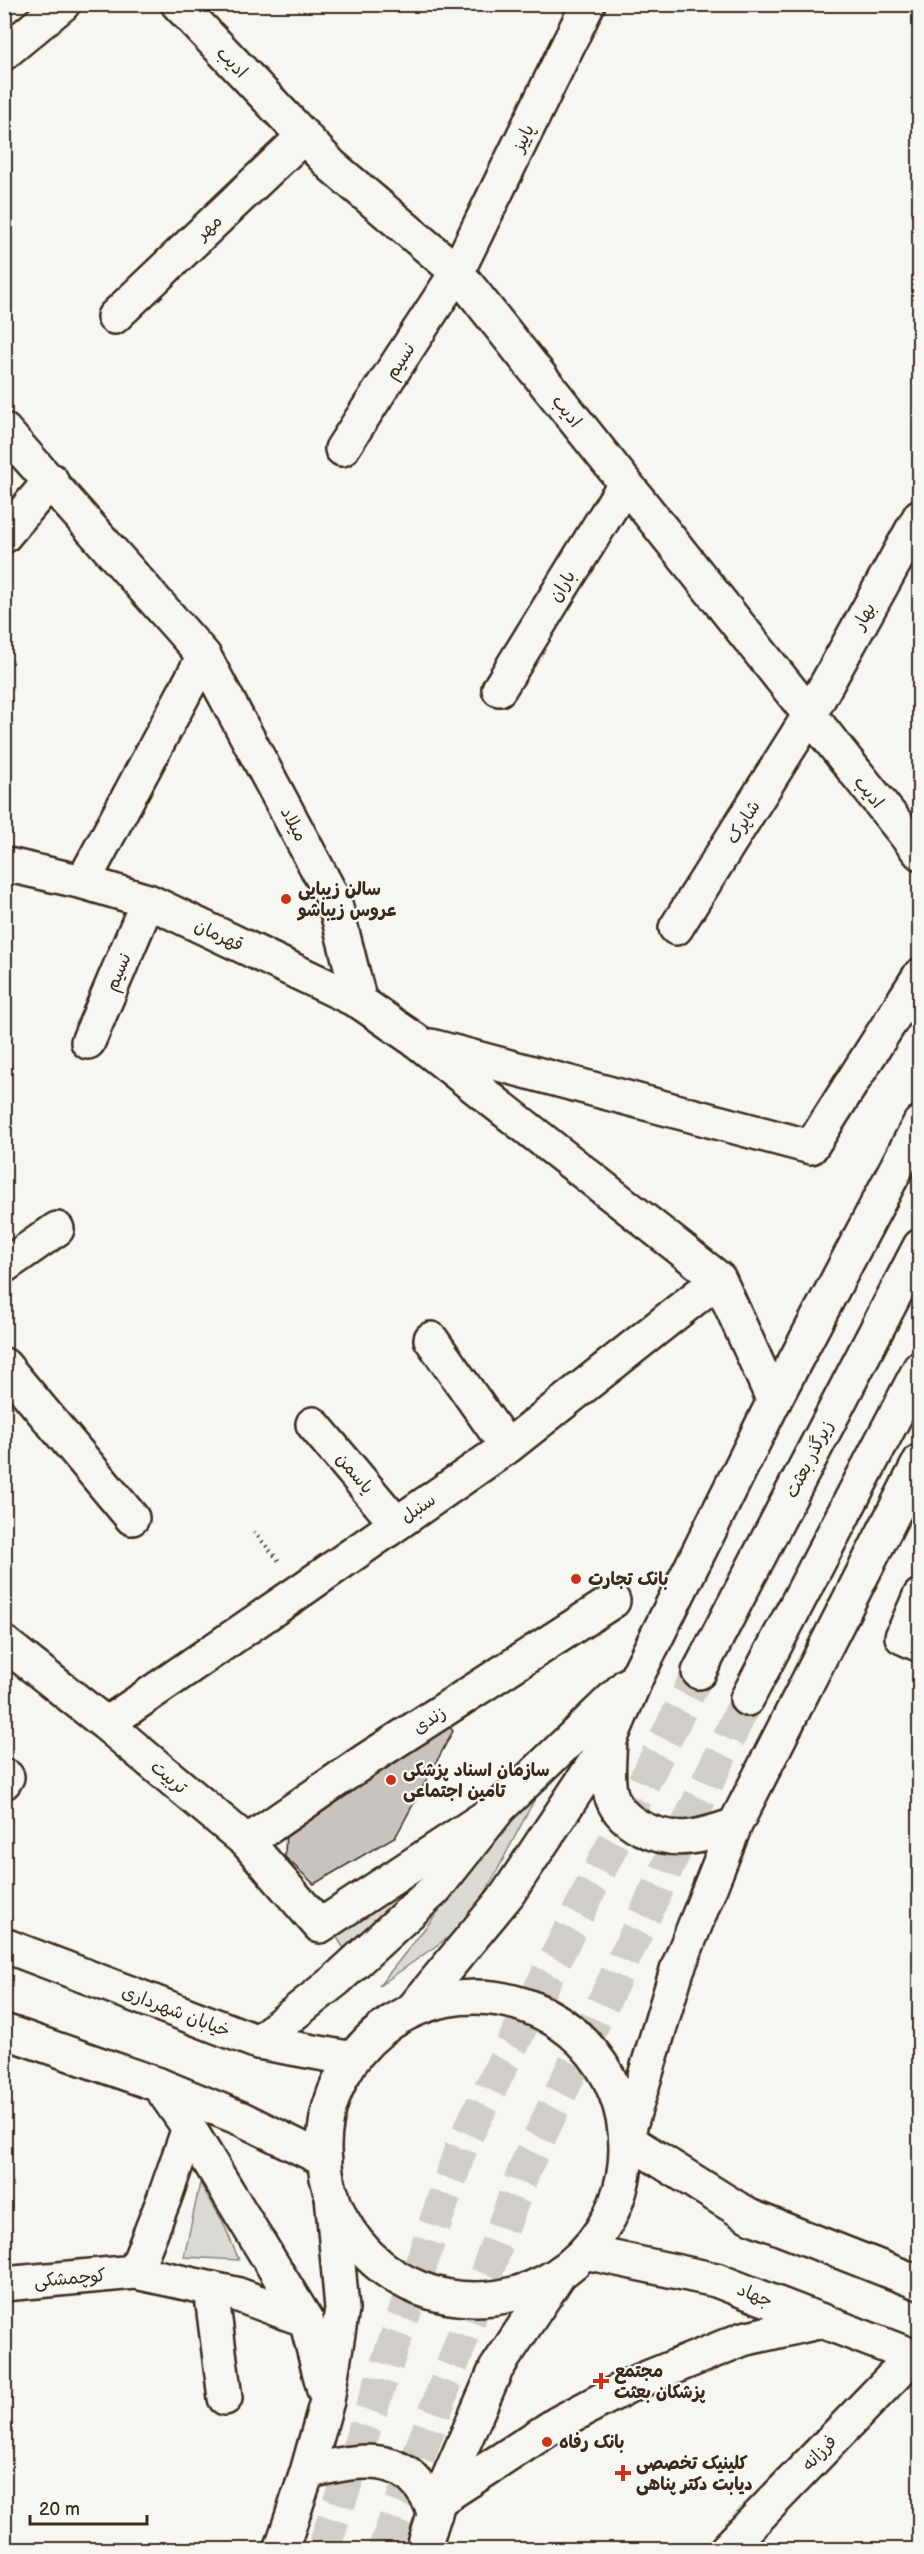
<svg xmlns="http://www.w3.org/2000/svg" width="924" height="2554" viewBox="0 0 924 2554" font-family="'Balsamiq Sans','Playpen Sans Arabic',sans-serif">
	<rect width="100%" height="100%" fill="#f6f6f2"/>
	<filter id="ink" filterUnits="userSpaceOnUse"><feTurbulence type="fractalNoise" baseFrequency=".0167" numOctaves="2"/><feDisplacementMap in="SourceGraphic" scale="12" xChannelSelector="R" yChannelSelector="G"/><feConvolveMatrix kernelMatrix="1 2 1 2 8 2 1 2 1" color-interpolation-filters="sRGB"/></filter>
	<g filter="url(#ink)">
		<path fill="#dad9d3" stroke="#8a8278" stroke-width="1.5" d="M549 1772 470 1922 379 1986Z
			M431 1874 348 1955 333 1931Z
			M200 2183 222 2220 239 2260 184 2257Z"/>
		<path fill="#c8c3be" stroke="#3b2a1e" stroke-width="1.5" d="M444 1719 453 1731 396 1836 314 1884 285 1857 286 1828Z"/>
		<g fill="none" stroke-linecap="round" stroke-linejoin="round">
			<path stroke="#d1cdc8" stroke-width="33" stroke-dasharray="33 16" stroke-linecap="butt" d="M323 2550 462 2145 699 1672
				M384 2550 525 2168 747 1699"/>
			<defs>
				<path id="minor" d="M178 4 332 166 457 272 920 853
					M4 53 63 4
					M114 317 304 136
					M4 430 204 656 334 900 360 1002
					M342 449 457 272 588 4
					M4 536 51 480
					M499 689 625 484
					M4 864 83 882 148 901 360 1002 418 1042 719 1279 774 1401
					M83 882 204 656
					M676 928 809 716 920 516
					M88 1042 148 901
					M431 1046 811 1147 920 975
					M4 1266 57 1229
					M431 1339 507 1447
					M4 1365 132 1518
					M313 1424 396 1523
					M4 1643 106 1724 247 1842 320 1926 493 1812
					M106 1724 303 1589 507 1447 719 1279
					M4 1782 7 1777
					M247 1842 366 1760 613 1601
					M135 2272 164 2199 189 2128
					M4 2284 135 2272 236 2294 306 2320
					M211 2289 225 2398
					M726 2550 913 2356"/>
				<path id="tertiary" d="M920 1596 902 1637 920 1645"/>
				<path id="primary" d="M4 1945 258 2042 353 2059
					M324 2148a151 151 0 1 1 302 0a151 151 0 1 1-302 0Z
					M4 2031 159 2085 242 2119 325 2160
					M626 2139 749 2216 920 2283
					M585 2252 716 2280 920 2359"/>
				<path id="trunk" d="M699 1672 920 1246
					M747 1699 920 1368
					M610 1740C609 1757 607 1775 610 1791 618 1825 659 1841 691 1837 706 1835 721 1830 735 1825
					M412 2010 507 1895 610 1740 637 1676 774 1401 920 1123
					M258 2042 336 1980 435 1889 500 1807 627 1685
					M159 2085 189 2128 306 2320 324 2390
					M626 2139 677 1970 735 1825 920 1461
					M307 2472C363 2458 410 2449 435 2514
					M439 2500 558 2423 632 2384 743 2339 823 2321
					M281 2550 307 2472 327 2401 342 2309 332 2195
					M423 2550 439 2500 496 2369 560 2273"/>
			</defs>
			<use href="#minor" stroke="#3b2a1e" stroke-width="38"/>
			<use href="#tertiary" stroke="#3b2a1e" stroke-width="38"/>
			<use href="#primary" stroke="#3b2a1e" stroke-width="38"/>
			<use href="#trunk" stroke="#3b2a1e" stroke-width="38"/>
			<path stroke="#3b2a1e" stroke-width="4" stroke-dasharray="1.5 4.5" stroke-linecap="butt" d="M254 1532 279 1561"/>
			<use href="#minor" stroke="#f6f6f2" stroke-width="33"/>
			<use href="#tertiary" stroke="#f6f6f2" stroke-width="33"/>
			<use href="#primary" stroke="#f6f6f2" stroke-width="33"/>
			<use href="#trunk" stroke="#f6f6f2" stroke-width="33"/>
		</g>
	</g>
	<g fill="#c8321e" stroke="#f6f6f2" stroke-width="2">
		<circle cx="286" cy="899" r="6"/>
		<circle cx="576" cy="1579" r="6"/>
		<circle cx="391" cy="1780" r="6"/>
		<path d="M598 2372h6v6h6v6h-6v6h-6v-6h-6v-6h6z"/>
		<circle cx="547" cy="2442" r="6"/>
		<path d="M620 2464h6v6h6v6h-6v6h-6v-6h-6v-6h6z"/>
	</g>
	<g text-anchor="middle" stroke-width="4.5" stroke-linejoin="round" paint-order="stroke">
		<g font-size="18" fill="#3b2a1e" stroke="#f6f6f2">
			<text transform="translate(232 62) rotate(46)" y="6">ادیب</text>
			<text transform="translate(523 138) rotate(-64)" y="6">پاییز</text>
			<text transform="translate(209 227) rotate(-43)" y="6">مهر</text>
			<text transform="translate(400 361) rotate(-57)" y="6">نسیم</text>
			<text transform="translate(567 411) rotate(52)" y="6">ادیب</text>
			<text transform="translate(562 586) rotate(-58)" y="6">باران</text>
			<text transform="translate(864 616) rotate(-61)" y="6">بهار</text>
			<text transform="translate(869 792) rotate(51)" y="6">ادیب</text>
			<text transform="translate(743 822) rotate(-58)" y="6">شاپرک</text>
			<text transform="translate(294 824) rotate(62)" y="6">میلاد</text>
			<text transform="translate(219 935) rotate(25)" y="6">قهرمان</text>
			<text transform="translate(118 972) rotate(-67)" y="6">نسیم</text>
			<text transform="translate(809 1459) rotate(-63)" y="6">زیرگذر بعثت</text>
			<text transform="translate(355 1473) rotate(50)" y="6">یاسمن</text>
			<text transform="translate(418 1508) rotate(-35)" y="6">سنبل</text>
			<text transform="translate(429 1720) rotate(-33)" y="6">زندی</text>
			<text transform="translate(169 1777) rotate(40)" y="6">تربیت</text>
			<text transform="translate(176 2011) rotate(21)" y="6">خیابان شهرداری</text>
			<text transform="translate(70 2278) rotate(-5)" y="6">کوچمشکی</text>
			<text transform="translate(755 2295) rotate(22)" y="6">جهاد</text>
			<text transform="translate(819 2453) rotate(-46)" y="6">فرزانه</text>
		</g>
		<g font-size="18" font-weight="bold" fill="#3b2a1e" stroke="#f6f6f2" text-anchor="start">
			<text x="298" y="895">سالن زیبایی<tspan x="298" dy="21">عروس زیباشو</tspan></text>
			<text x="588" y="1585">بانک تجارت</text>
			<text x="403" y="1776">سازمان اسناد پزشکی<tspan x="403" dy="21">تامین اجتماعی</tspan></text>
			<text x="614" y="2377">مجتمع<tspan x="614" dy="21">پزشکان بعثت</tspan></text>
			<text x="559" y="2448">بانک رفاه</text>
			<text x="636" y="2469">کلینیک تخصصی<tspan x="636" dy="21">دیابت دکتر پناهی</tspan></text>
		</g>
	</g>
	<rect width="924" height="2554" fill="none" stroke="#f6f6f2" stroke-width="24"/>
	<rect x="12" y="12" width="900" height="2530" fill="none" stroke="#3b2a1e" stroke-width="2" filter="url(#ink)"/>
	<path d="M30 2515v9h117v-9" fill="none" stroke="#3b2a1e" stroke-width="3"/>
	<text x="39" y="2515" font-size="18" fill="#3b2a1e" stroke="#f6f6f2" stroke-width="4.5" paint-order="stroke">20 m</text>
</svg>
